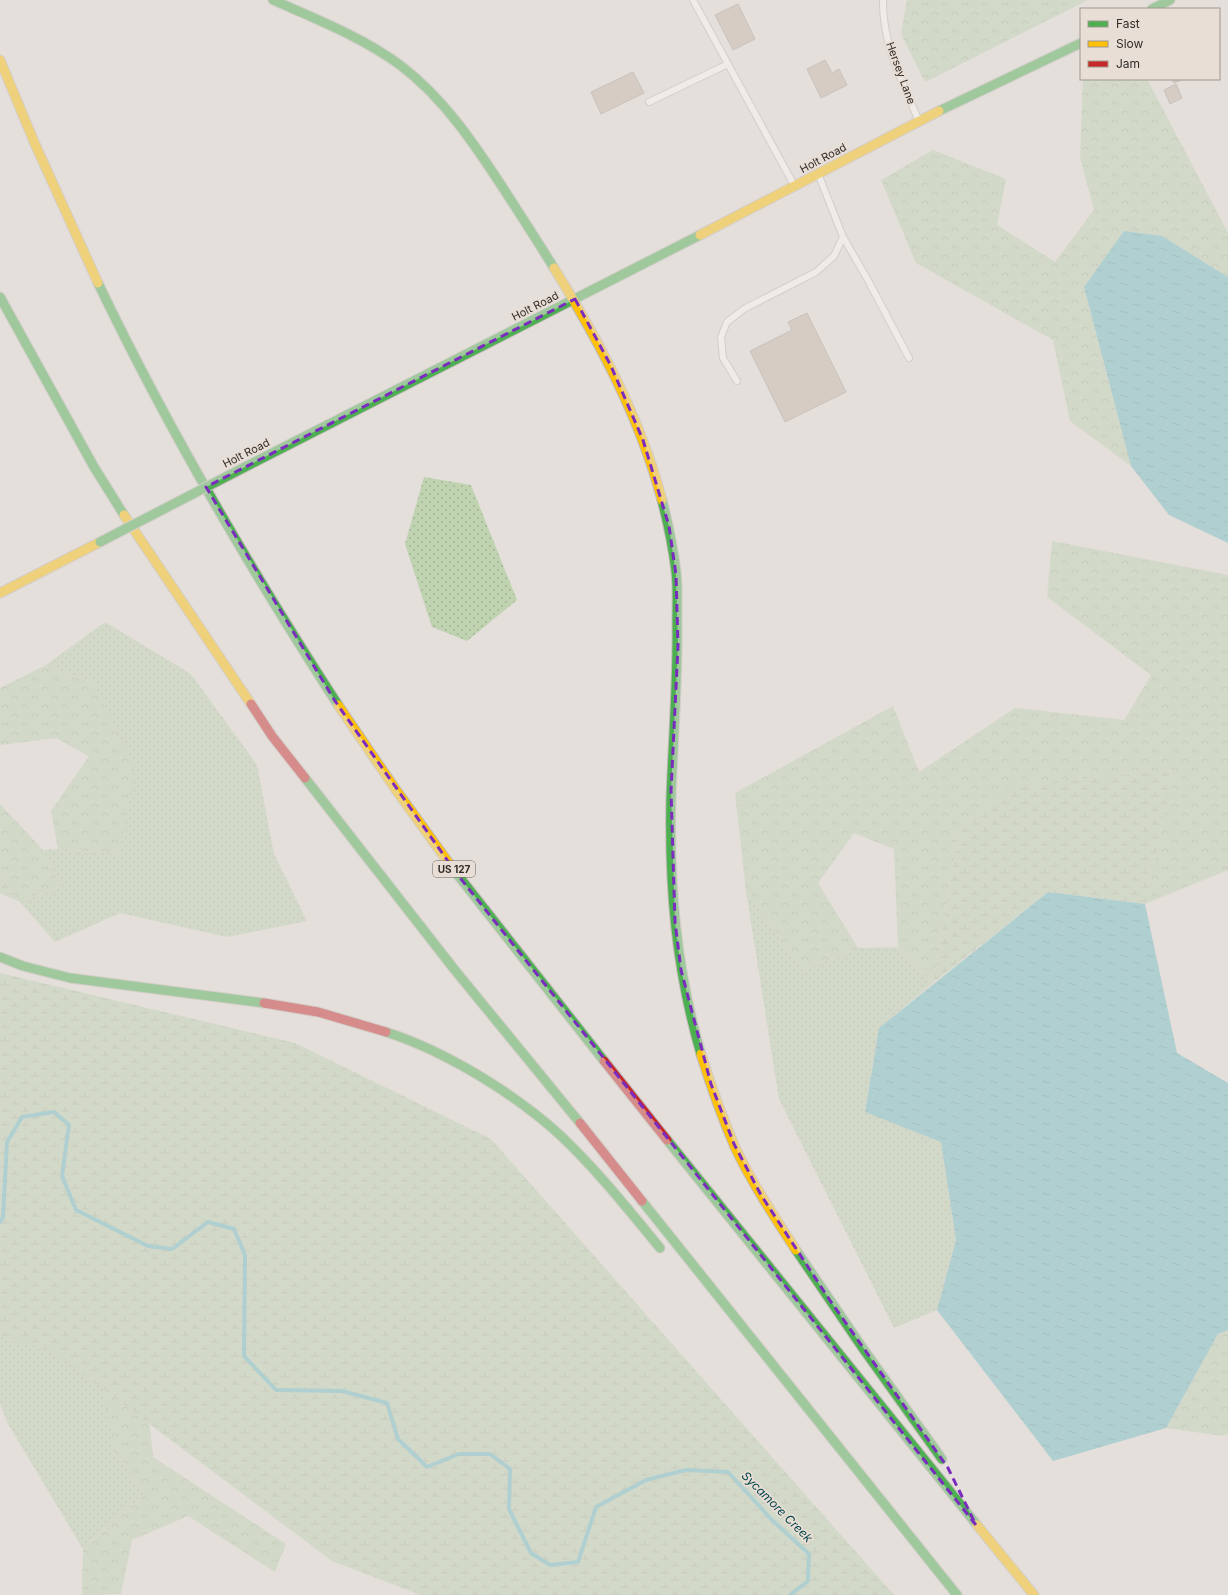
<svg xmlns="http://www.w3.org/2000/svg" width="1228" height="1595" viewBox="0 0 1228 1595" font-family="Inter,sans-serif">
	<defs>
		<pattern id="grass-dots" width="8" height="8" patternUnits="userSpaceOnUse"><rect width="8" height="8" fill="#bfd3b1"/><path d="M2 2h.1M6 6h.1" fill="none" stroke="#a5b598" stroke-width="1.8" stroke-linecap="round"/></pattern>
		<pattern id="forest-crowns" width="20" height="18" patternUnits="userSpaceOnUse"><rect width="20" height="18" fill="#bfd3b1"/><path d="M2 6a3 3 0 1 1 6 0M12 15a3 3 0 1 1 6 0" fill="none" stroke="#a5b598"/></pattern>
		<pattern id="wetland-marsh" width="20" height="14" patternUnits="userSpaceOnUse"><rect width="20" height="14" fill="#bfd3b1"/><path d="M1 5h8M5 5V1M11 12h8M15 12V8" fill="none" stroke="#a5b598"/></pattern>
		<pattern id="water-ripples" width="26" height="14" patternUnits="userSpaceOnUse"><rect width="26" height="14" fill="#71bcc6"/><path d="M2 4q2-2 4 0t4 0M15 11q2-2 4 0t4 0" fill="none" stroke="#5d99a1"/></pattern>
	</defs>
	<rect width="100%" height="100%" fill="#e4dfda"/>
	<path fill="url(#grass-dots)" d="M424 477 471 485 517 600 467 641 432 627 405 544Z
		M105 622 191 674 257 765 274 854 307 921 227 937 120 913 55 942 20 902 61 886 43 850 58 849 120 854 94 683 46 665Z
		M746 891 803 970 858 948 898 947 933 983 879 1028 865 1111 941 1142 956 1240 937 1310 894 1328 779 1099Z
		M0 1252 128 1258 115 1452 144 1494 83 1549 8 1424 0 1404Z"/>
	<path fill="url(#forest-crowns)" d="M907 0H1088L925 82 901 34Z
		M1083 79H1147L1228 233V277L1162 236 1084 287 1131 466 1070 421 1053 340 916 263 881 180 933 150 1006 179 997 225 1055 262 1094 210 1080 157Z
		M1052 541 1228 575V870L1145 904 1172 770 960 827 933 983 898 947 894 849 854 833 818 883 858 948 803 970 746 891 735 793 893 706 919 772 1015 708 1124 720 1151 675 1047 597Z
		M46 665 94 683 134 767 120 854 58 849 51 811 89 756 56 738 0 745V688Z
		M0 804 43 850 61 886 20 902 0 873Z
		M89 1313 141 1337 153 1457 286 1544 275 1572 188 1516 132 1540 121 1594 82 1595 83 1549 144 1494 115 1452Z
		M1228 1330V1434L1223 1436 1166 1428 1218 1334Z"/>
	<path fill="url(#wetland-marsh)" d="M1173 770 1145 904 1048 892 933 983 960 827 1010 786Z
		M0 873 20 902 0 893Z
		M0 973 295 1043 491 1139 894 1595H421L332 1561 55 1353 0 1335Z"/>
	<path fill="url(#water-ripples)" d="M1124 231 1162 236 1228 277V543L1169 515 1131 466 1084 287Z
		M1048 892 1145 904 1177 1053 1228 1083V1330L1218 1334 1166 1428 1053 1461 937 1310 956 1240 941 1142 865 1112 879 1028Z"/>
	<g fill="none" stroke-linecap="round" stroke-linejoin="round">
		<path stroke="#71bcc6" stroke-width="4" d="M0 1222 3 1217 7 1142 22 1117 54 1112 69 1125 62 1176 76 1210 148 1246 172 1249 208 1222 234 1229 245 1255 244 1356 276 1390 342 1391 387 1403 398 1439 427 1467 459 1454H490L510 1469 509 1509 531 1553 550 1565 578 1562 596 1507 646 1480 686 1470 728 1472 772 1520 809 1554 808 1581 790 1595"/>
	</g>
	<path fill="#c7b6a7" stroke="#a39f9b" d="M738 4 755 39 733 50 715 15Z
		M825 60 832 73 839 69 847 85 821 98 807 69Z
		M633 72 644 93 601 114 591 92Z
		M1172 79H1183L1174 83Z
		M1176 84 1182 98 1170 104 1164 90Z
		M807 313 846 392 785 422 750 351 792 330 788 322Z"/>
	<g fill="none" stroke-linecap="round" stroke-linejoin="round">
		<defs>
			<path id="lane" d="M693 0 794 185
				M883 0C882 42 902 82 918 119
				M649 102 728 64
				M843 237 869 282 909 358
				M737 381 723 358 721 337 727 322 744 309 816 272 834 256 843 237 819 176"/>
			<path id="fast" d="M273 0C316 19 362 37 400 65 444 98 475 145 505 191 521 216 538 242 554 268
				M1152 9 1170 0
				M939 111 1081 43
				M98 283C168 429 250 569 338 705
				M0 297 94 467 124 515
				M243 468 700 235
				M662 500C668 523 673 547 676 571 678 588 677 605 677 622 678 681 673 739 671 798 669 887 676 968 701 1054
				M305 778 454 969 580 1123
				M453 869 604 1061
				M0 957 23 966 70 978 264 1003
				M386 1032C445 1051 514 1093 560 1135 596 1169 628 1209 660 1248
				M667 1140 977 1525
				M642 1201 957 1595
				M796 1250 862 1347 942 1459"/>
			<path id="slow" d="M0 60 35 144 98 283
				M700 235 939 111
				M554 268C599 341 640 417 662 500
				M124 515 251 704
				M0 593 100 542
				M338 705 396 790 453 869
				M701 1054C711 1086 722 1117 735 1147 752 1183 774 1216 796 1250
				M977 1525 1034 1595"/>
			<path id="jam" d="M251 704 272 736 305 778
				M264 1003 318 1012 386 1032
				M604 1061 667 1140
				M580 1123 642 1201"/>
		</defs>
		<use href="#lane" stroke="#bfbab6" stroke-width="8"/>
		<use href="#fast" stroke="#bfbab6" stroke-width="11"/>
		<use href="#slow" stroke="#bfbab6" stroke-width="11"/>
		<use href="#jam" stroke="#bfbab6" stroke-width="11"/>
		<use href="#lane" stroke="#fbfaf9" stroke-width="6"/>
		<use href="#fast" stroke="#4caf50" stroke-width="9"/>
		<use href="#slow" stroke="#ffc107" stroke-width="9"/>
		<use href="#jam" stroke="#c62828" stroke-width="9"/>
		<defs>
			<path id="fast-bridge" d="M100 542 243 468"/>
		</defs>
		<use href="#fast-bridge" stroke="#bfbab6" stroke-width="11" stroke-linecap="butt"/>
		<use href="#fast-bridge" stroke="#4caf50" stroke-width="9"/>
	</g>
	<path d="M0 0H1228V1595H0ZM575 299 611 366 643 440 669 526 676 575 678 646 671 791 675 922 681 970 711 1084 734 1144 761 1195 829 1299 948 1468 976 1525 457 874 335 701 206 487Z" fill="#e4dfda" fill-opacity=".55" fill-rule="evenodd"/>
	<path fill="none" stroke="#7b2cbf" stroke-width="3" stroke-dasharray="8 5" stroke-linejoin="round" d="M575 299 611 366 643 440 669 526 676 575 678 646 671 791 675 922 681 970 711 1084 734 1144 761 1195 829 1299 948 1468 976 1525 457 874 335 701 206 487Z"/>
	<g text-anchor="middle" stroke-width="3.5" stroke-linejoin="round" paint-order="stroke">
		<rect fill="#e9ded5" stroke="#68615d" stroke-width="1" x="433" y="861" width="42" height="16" rx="3"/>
		<g font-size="10" font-weight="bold" fill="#312c29">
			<text x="454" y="873">US 127</text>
		</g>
		<g font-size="11" fill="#312c29" stroke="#e9ded5">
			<text transform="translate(901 73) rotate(70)" y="4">Hersey Lane</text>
			<text transform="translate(823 158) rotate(-28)" y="4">Holt Road</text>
			<text transform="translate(535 306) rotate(-27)" y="4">Holt Road</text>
			<text transform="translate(246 453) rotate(-27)" y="4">Holt Road</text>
		</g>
		<g font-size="12" font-style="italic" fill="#00444c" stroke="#e9ded5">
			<text transform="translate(777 1507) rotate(45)" y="4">Sycamore Creek</text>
		</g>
	</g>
	<rect x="1080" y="8" width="140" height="72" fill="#e9ded5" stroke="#9f9790"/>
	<rect x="1088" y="21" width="20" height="6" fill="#4caf50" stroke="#9f9790"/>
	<text x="1116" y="28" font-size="12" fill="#312c29">Fast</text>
	<rect x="1088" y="41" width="20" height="6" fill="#ffc107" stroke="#9f9790"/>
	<text x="1116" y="48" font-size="12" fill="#312c29">Slow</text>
	<rect x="1088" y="61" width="20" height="6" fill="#c62828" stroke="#9f9790"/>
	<text x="1116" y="68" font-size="12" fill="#312c29">Jam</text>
</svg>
